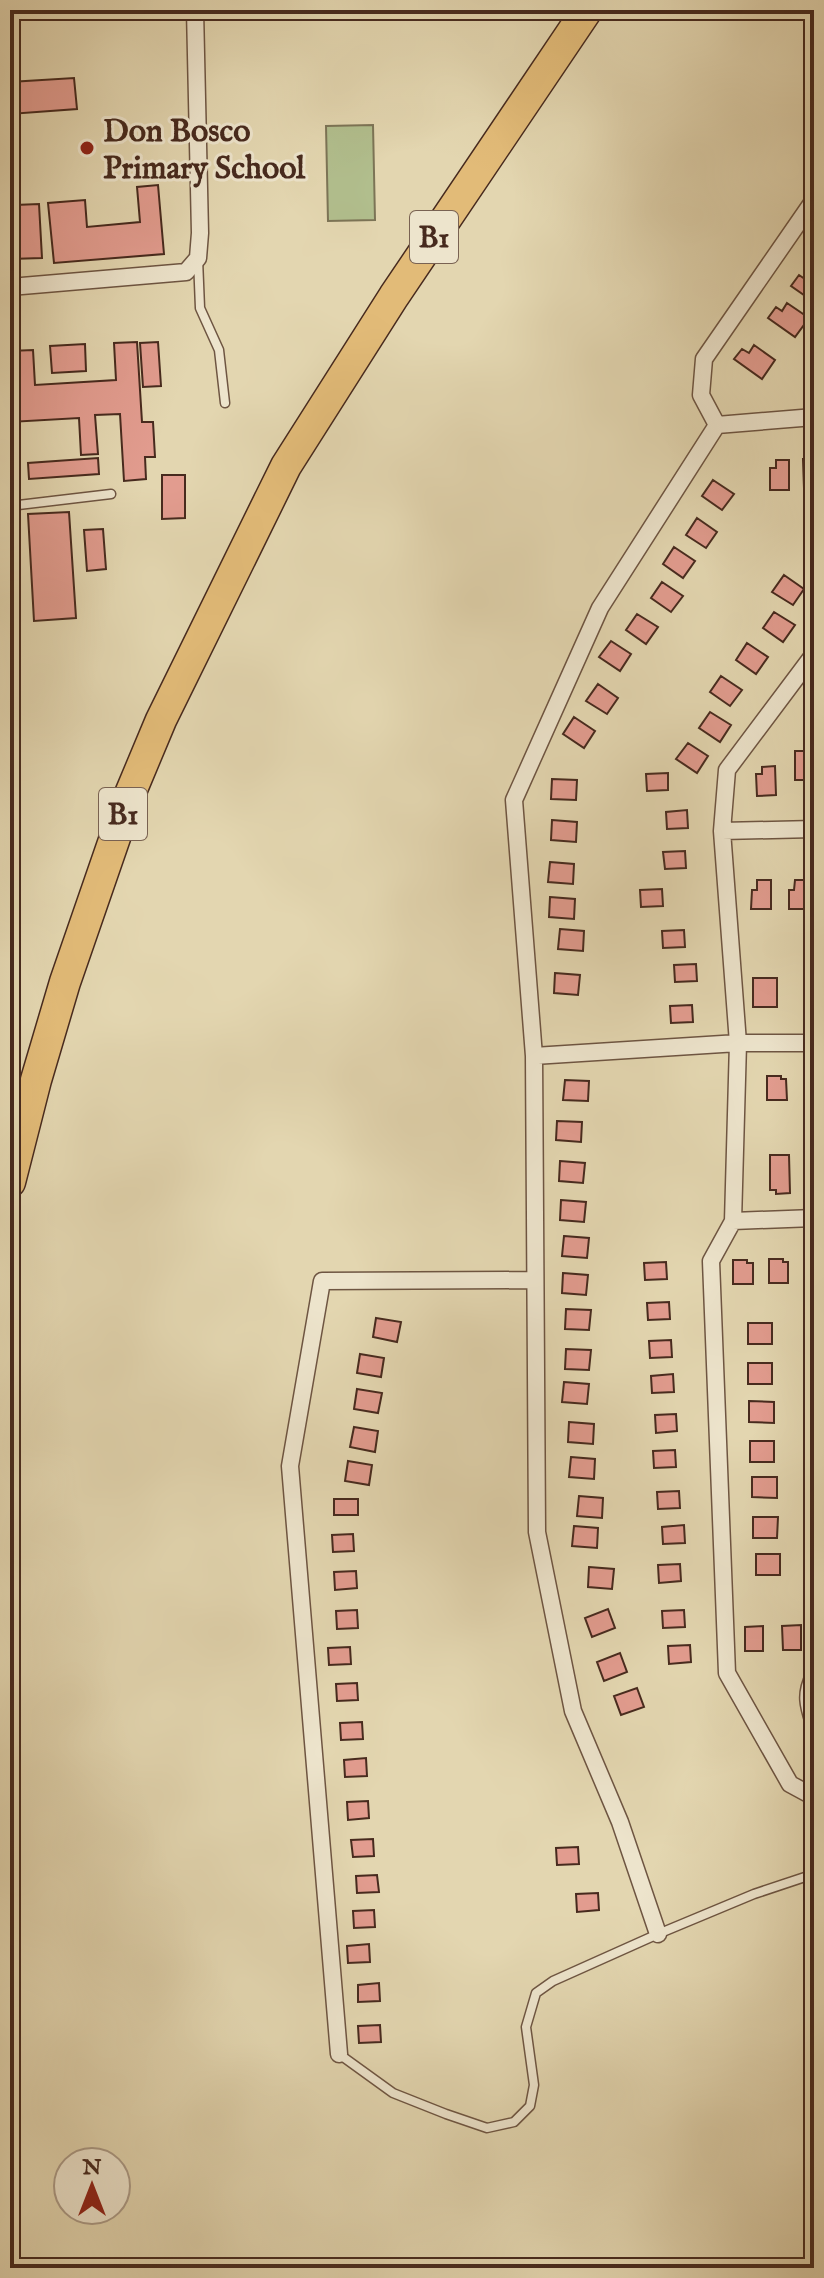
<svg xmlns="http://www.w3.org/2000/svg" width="824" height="2278" viewBox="0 0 824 2278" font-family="'IM FELL English',serif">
	<rect width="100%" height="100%" fill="#e3d6b0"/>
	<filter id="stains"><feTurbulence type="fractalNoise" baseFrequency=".0025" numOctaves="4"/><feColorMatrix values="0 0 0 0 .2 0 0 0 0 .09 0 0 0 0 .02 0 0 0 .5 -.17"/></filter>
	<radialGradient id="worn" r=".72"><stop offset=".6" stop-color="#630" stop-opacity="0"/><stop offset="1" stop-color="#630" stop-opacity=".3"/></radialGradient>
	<path fill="#b1be8d" stroke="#7c7456" stroke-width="2" d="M373 125 375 220 328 221 326 126Z"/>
	<path fill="#e29c8f" stroke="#472a1e" stroke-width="2" d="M74 78 77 109 10 114V82Z
		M158 185 164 254 54 263 48 203 85 200 87 227 140 222 137 187Z
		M39 204 42 258 10 259V232H16L15 205Z
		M810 271 814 274V302L791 286 799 275 805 279Z
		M787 303 809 318 795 337 768 318 776 307 782 311Z
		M137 342 142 422H153L155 457H145L146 479 124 481 120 414 95 415 98 454 81 455 79 418 10 422V386H12L10 351 33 350 35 385 116 380 114 343Z
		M158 342 161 386 143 387 140 343Z
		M85 344 86 371 52 373 50 346Z
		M754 345 775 360 762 379 734 359 742 349 749 353Z
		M98 458 99 474 29 479 28 463Z
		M803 459H814V488H804Z
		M776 460H789V490H770V468H776Z
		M162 475H185V518L162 519Z
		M713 480 734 494 722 510 702 496Z
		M69 512 76 618 34 621 28 514Z
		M697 518 717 532 706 548 686 535Z
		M10 521H13V541H10Z
		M103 529 106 569 87 571 84 530Z
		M674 547 695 561 683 578 663 564Z
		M784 575 804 589 793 605 772 592Z
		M662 582 683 596 671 612 651 598Z
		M774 612 795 625 783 642 763 628Z
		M637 614 658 627 646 644 626 630Z
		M611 641 631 654 620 671 599 657Z
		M747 643 768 657 756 674 736 660Z
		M721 676 742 690 730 706 710 692Z
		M598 684 618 698 607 714 586 701Z
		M710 712 731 725 720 742 699 728Z
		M574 717 595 731 584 748 563 734Z
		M688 743 708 756 697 773 676 759Z
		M795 751H814V773H808V780H795Z
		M775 766 776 795 757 796 756 774H762V767Z
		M668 773V790L647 791 646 774Z
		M552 779 577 780 576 800 551 799Z
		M687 810 688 828 667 829 666 812Z
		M552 820 577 822 576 842 551 840Z
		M685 851 686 868 665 869 663 852Z
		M550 862 574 864 573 884 548 882Z
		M757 880H771V909H751L752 890H757Z
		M795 880H809L808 909H789V890H794Z
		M662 889 663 906 641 907 640 890Z
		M550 897 575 899 574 919 549 917Z
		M560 929 584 931 583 951 558 949Z
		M684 930 685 947 663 948 662 931Z
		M696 964 697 981 675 982 674 965Z
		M555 973 580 975 578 995 554 993Z
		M753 978H777V1007H753Z
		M692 1005 693 1022 671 1023 670 1006Z
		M804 1075H814V1099L804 1100Z
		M767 1076H781V1079H786L787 1100H767Z
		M565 1080 589 1081 588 1101 563 1100Z
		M557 1121 582 1122 581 1142 556 1140Z
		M770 1155H789L790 1193 776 1194V1190H770Z
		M560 1161 585 1163 583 1183 559 1181Z
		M807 1164H814V1188H812V1185H806Z
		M561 1200 586 1202 584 1222 560 1220Z
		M564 1236 589 1238 587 1258 562 1256Z
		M806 1257H814V1281H807Z
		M769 1259H783V1262H788V1283H769Z
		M733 1260H747V1263H753V1284H733Z
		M666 1262 667 1279 645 1280 644 1263Z
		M563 1273 588 1275 586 1295 562 1293Z
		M669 1302 670 1319 648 1320 647 1303Z
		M566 1309 591 1310 589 1330 565 1329Z
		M376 1318 401 1322 397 1342 373 1337Z
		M748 1323H772V1344H748Z
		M671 1340 672 1357 650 1358 649 1341Z
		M566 1349 591 1350 589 1370 565 1369Z
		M360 1354 384 1358 381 1377 357 1373Z
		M748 1363H772V1384H748Z
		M673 1374 674 1392 652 1393 651 1376Z
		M564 1382 589 1384 587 1404 562 1402Z
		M357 1389 382 1393 378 1413 354 1409Z
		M804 1395H814V1427H804Z
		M749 1401 774 1402V1423L749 1422Z
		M676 1414 677 1431 656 1433 655 1415Z
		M569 1422 594 1424 593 1444 568 1442Z
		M354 1427 378 1431 375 1452 350 1447Z
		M750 1441H774V1462H750Z
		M675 1450 676 1467 654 1468 653 1451Z
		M571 1457 595 1459 594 1479 569 1477Z
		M348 1461 372 1465 369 1485 345 1481Z
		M752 1477H777V1498L752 1497Z
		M679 1491 680 1508 658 1509 657 1492Z
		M579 1496 603 1498 602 1518 577 1516Z
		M334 1499H358V1515H334Z
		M753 1517H778L777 1538H753Z
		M684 1525 685 1543 663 1544 662 1527Z
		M574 1526 598 1528 597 1548 572 1546Z
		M353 1534 354 1551 333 1552 332 1535Z
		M756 1554H780V1575H756Z
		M680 1564 681 1581 659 1583 658 1565Z
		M589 1567 614 1569 612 1589 588 1587Z
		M356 1571 357 1588 335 1590 334 1572Z
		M608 1609 615 1628 592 1637 585 1618Z
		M357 1610 358 1628 337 1629 336 1611Z
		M684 1610 685 1627 663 1628 662 1611Z
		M801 1625V1650H783L782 1626Z
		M763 1626V1651H745V1627Z
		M690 1645 691 1662 669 1664 668 1646Z
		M350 1647 351 1664 329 1665 328 1648Z
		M620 1653 627 1672 604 1681 597 1662Z
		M357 1683 358 1700 337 1701 336 1684Z
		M637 1688 644 1707 621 1715 614 1696Z
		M362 1722 363 1739 341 1740 340 1723Z
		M366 1758 367 1776 345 1777 344 1760Z
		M368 1801 369 1818 348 1820 347 1802Z
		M373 1839 374 1856 353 1857 351 1840Z
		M578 1847 579 1864 557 1865 556 1848Z
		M377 1875 379 1892 357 1893 356 1876Z
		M598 1893 599 1910 577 1912 576 1894Z
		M374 1910 375 1927 354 1928 353 1911Z
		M369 1944 370 1962 348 1963 347 1946Z
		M379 1983 380 2001 358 2002V1985Z
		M380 2025 381 2042 359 2043 358 2026Z"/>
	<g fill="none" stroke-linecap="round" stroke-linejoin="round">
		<defs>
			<path id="lane" d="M198 259 200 308 219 350 225 403
				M10 506 111 494
				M339 2054 393 2093 446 2114 487 2128 514 2122 530 2106 534 2085 526 2027 536 1993 553 1981 658 1934 754 1894 814 1874"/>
			<path id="street" d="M10 287 186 272 198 258 200 233 195 10
				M717 425 701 395 704 359 814 200
				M717 425 814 417
				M814 654 727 770 722 831 738 1043 733 1221 711 1261 727 1673 790 1784 814 1797
				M722 831 814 829
				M534 1056 738 1043H814
				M733 1221 814 1218
				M814 1676C805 1694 808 1705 814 1723
				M658 1934 620 1822 573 1711 537 1532 534 1056 514 800 600 608 717 425
				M339 2054 290 1466 322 1281 535 1280"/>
			<path id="highway" d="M10 1182 36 1080 65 982 130 794 161 720 286 466 394 296 587 10"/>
		</defs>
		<use href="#lane" stroke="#6e5542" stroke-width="11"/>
		<use href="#street" stroke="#6e5542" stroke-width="19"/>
		<use href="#highway" stroke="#472a1e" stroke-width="33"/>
		<use href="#lane" stroke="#ede4cc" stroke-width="8"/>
		<use href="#street" stroke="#ede4cc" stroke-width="16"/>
		<use href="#highway" stroke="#e2bb78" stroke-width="30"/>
	</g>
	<circle fill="#8f2418" stroke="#ede4cc" stroke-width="3" cx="87" cy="148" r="8"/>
	<g text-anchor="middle" stroke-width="6" stroke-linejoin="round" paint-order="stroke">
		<g fill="#ede4cc" stroke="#796252" stroke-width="2">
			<rect x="410" y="211" width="48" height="52" rx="6"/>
			<rect x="99" y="788" width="48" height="52" rx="6"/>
		</g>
		<g font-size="30" font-weight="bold" fill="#472a1e">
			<text x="434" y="247">B1</text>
			<text x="123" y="824">B1</text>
		</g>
		<g font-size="32" font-weight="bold" fill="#472a1e" stroke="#ede4cc" text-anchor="start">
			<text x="103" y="141">Don Bosco<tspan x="103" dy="37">Primary School</tspan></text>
		</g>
	</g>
	<rect width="824" height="2278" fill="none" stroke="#e3d6b0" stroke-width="40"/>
	<rect x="12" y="12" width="800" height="2254" fill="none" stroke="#472a1e" stroke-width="4"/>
	<rect x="20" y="20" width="784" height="2238" fill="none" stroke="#472a1e" stroke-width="2"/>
	<g transform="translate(92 2186)"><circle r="38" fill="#ede4cc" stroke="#ab9a86" stroke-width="2"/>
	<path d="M0-6L14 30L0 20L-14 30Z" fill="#8f2418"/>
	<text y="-12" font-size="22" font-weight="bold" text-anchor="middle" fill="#472a1e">N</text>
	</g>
	<rect width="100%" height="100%" filter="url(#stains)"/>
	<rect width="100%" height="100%" fill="url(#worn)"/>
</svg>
